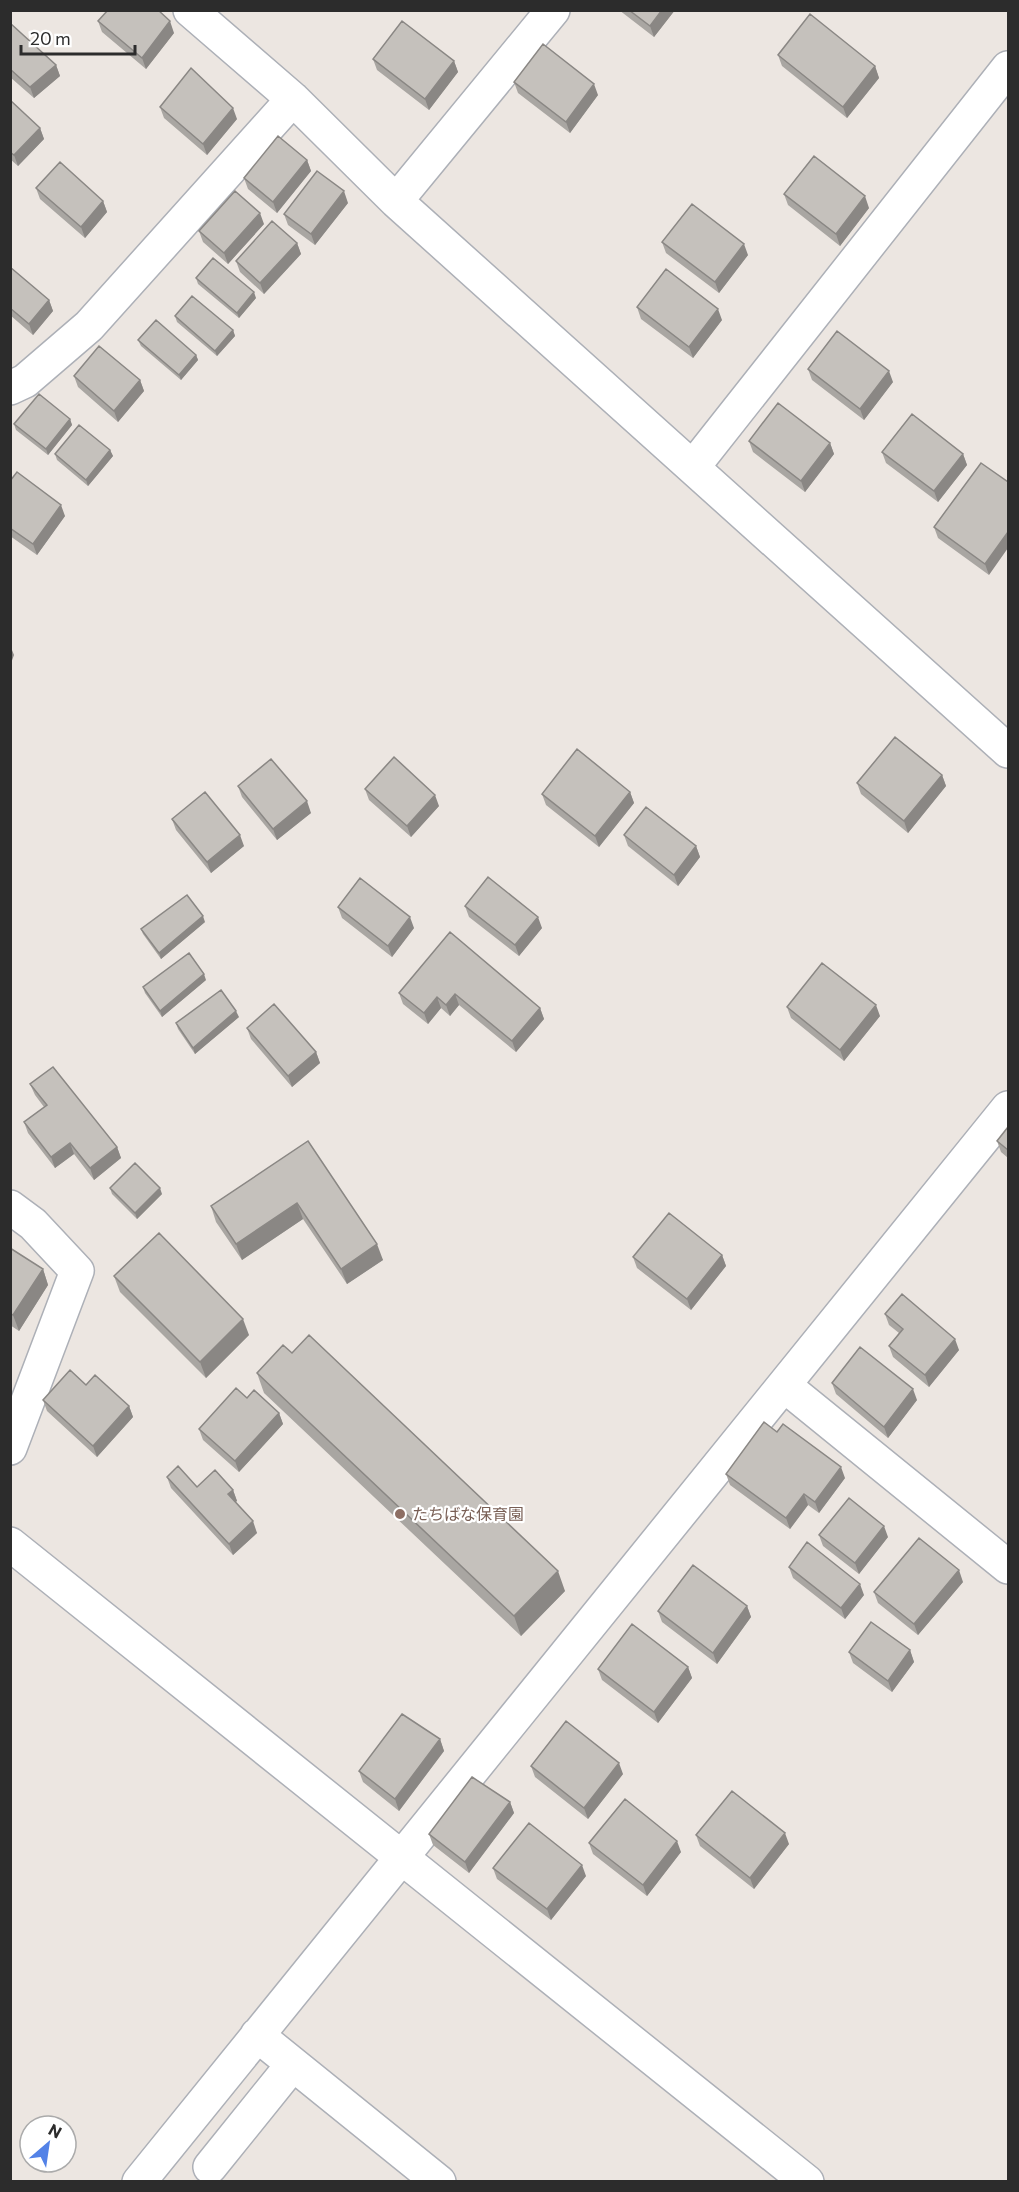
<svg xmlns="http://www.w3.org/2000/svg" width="1019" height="2192" viewBox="0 0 1019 2192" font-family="Commissioner,'Noto Sans JP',sans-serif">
	<rect width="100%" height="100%" fill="#ece6e1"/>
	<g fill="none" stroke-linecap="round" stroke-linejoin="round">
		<defs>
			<path id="minor" d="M190 10 293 99 396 201 1008 751
				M396 201 553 10
				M10 388 25 381 89 326 293 99
				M693 467 1008 68
				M10 1207 33 1224 77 1271 10 1448
				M785 1386 1008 1567
				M10 1544 807 2182
				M257 2035 439 2182
				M210 2167 293 2064
				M139 2182 1008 1108"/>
		</defs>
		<use href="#minor" stroke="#adb0b7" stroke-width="36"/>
		<use href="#minor" stroke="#fff" stroke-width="33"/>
	</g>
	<path fill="#a9a6a2" d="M619 10H675L654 37Z
		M98 21 174 33 146 69 102 32Z
		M10 23 56 65 60 76 34 98 10 77Z
		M778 55 875 66 879 78 847 118 782 66Z
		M373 59 454 61 458 72 429 110 377 70Z
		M514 82 598 95 570 133 518 93Z
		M10 100 40 128 44 139 18 166 10 159Z
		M160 107 237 119 207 155 164 118Z
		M307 160 311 171 277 213 248 189 244 178Z
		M36 188 103 201 107 212 85 238 40 199Z
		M784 194 869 208 840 246 788 205Z
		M348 203 315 245 288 225 284 214Z
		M264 224 228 264 203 242 199 231Z
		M662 242 748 255 719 293 666 253Z
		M297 243 301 254 264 294 240 272 236 261Z
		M10 267 49 300 53 311 33 335 10 315Z
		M196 278 256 298 239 318 198 284Z
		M637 307 722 320 693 358 641 319Z
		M175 316 233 330 235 336 217 356 177 322Z
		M138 340 196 355 198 360 181 380 141 346Z
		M808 369 893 382 864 420 812 380Z
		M74 376 140 380 144 391 118 422 78 387Z
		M70 419 72 425 48 455 16 430 14 424Z
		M749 441 830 443 834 454 805 492 753 452Z
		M110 450 113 456 88 486 57 460 55 454Z
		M882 452 963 454 967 465 938 502 886 463Z
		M981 463 989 575 938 538 934 527Z
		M10 481 65 516 37 555 10 536Z
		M942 775 946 786 908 833 861 794 857 783Z
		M238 786 311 813 277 840 242 797Z
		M365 789 439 806 411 837 369 800Z
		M630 792 634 803 599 847 546 805 542 794Z
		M172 819 244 846 211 873 176 830Z
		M624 835 696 846 700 857 678 886 628 846Z
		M465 906 542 928 519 956 469 917Z
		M338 907 414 928 392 957 342 918Z
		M205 922 161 959 143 934 141 929Z
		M450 932 540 1008 544 1019 516 1052 459 1005 450 1016 441 1008 428 1024 403 1004 399 993Z
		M206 980 162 1017 145 993 143 987Z
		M787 1007 880 1016 844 1061 791 1018Z
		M239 1017 195 1054 178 1029 176 1023Z
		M247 1028 316 1052 320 1063 292 1087 251 1039Z
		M30 1084 117 1147 121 1158 94 1180 74 1154 55 1168 28 1133 24 1122 44 1107 35 1095Z
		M1008 1127V1158L1001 1152 997 1141Z
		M308 1141 383 1260 347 1284 303 1219 242 1260 216 1222 211 1206Z
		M110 1188 162 1194 137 1219 112 1194Z
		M10 1248 43 1269 48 1285 19 1331 10 1325Z
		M722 1255 726 1266 691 1310 637 1268 633 1257Z
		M114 1276 249 1335 206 1378 120 1292Z
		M885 1314 959 1350 929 1387 893 1357 889 1346 899 1333 889 1325Z
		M292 1353 565 1591 521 1636 264 1393 257 1373Z
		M832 1383 917 1400 888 1438 836 1394Z
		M86 1385 129 1406 133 1417 97 1457 47 1411 43 1400Z
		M247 1398 279 1413 283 1424 239 1472 203 1440 199 1429Z
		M726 1474 845 1478 819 1513 808 1505 790 1529 730 1485Z
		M167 1477 197 1487 233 1490 237 1501 235 1502 257 1533 233 1555 171 1488Z
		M819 1535 888 1537 859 1574 823 1546Z
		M789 1567 864 1595 845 1619 793 1578Z
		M963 1582 918 1635 878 1603 874 1592Z
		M747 1606 751 1617 717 1664 662 1622 658 1611Z
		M910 1650 914 1662 892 1692 853 1663 849 1652Z
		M688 1667 692 1678 658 1723 602 1680 598 1669Z
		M440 1739 444 1751 399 1811 363 1782 359 1771Z
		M531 1766 623 1774 588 1819 535 1777Z
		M510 1802 514 1813 469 1873 433 1845 429 1834Z
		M696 1835 789 1844 754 1889 700 1846Z
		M589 1843 681 1852 647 1896 593 1854Z
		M493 1868 586 1876 551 1920 497 1879Z"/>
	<path fill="#8a8784" d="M662 10H675L654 37 650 26Z
		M170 21 174 33 146 69 142 58Z
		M454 61 458 72 429 110 425 99Z
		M56 65 60 76 34 98 30 87Z
		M875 66 879 78 847 118 843 107Z
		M594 84 598 95 570 133 566 122Z
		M233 108 237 119 207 155 203 144Z
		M40 128 44 139 18 166 14 155Z
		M307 160 311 171 277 213 273 202Z
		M344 191 348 203 315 245 311 234Z
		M865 196 869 208 840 246 836 234Z
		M103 201 107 212 85 238 81 227Z
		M260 213 264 224 228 264 224 253Z
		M297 243 301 254 264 294 260 283Z
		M744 244 748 255 719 293 715 282Z
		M254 292 256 298 239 318 237 313Z
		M49 300 53 311 33 335 29 324Z
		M718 309 722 320 693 358 689 347Z
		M233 330 235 336 217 356 215 351Z
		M196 355 198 360 181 380 179 375Z
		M889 371 893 382 864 420 860 409Z
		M140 380 144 391 118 422 114 411Z
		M70 419 72 425 48 455 46 449Z
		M830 443 834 454 805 492 801 481Z
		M110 450 113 456 88 486 86 480Z
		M963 454 967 465 938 502 934 491Z
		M61 505 65 516 37 555 33 544Z
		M1008 532V548L989 575 985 564Z
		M10 645 14 655 10 666Z
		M942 775 946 786 908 833 904 821Z
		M630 792 634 803 599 847 595 836Z
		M435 795 439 806 411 837 407 826Z
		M307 801 311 813 277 840 273 829Z
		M240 835 244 846 211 873 207 862Z
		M696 846 700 857 678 886 674 875Z
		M203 916 205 922 161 959 159 953Z
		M410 917 414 928 392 957 388 946Z
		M538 917 542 928 519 956 515 945Z
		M204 974 206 980 162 1017 160 1011Z
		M455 994 459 1005 450 1016 446 1005Z
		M437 997 441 1008 428 1024 424 1013Z
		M876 1005 880 1016 844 1061 840 1050Z
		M540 1008 544 1019 516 1052 512 1041Z
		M236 1011 239 1017 195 1054 193 1048Z
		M316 1052 320 1063 292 1087 288 1076Z
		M70 1143 74 1154 55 1168 51 1157Z
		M117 1147 121 1158 94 1180 90 1168Z
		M160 1188 162 1194 137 1219 135 1213Z
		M297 1203 303 1219 242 1260 236 1244Z
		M377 1244 383 1260 347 1284 341 1269Z
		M722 1255 726 1266 691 1310 687 1299Z
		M43 1269 48 1285 19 1331 13 1315Z
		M243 1319 249 1335 206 1378 200 1362Z
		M955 1339 959 1350 929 1387 925 1375Z
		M913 1389 917 1400 888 1438 884 1427Z
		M129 1406 133 1417 97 1457 93 1446Z
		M279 1413 283 1424 239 1472 235 1461Z
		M841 1467 845 1478 819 1513 815 1502Z
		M233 1490 237 1501 232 1505 228 1494Z
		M804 1494 808 1505 790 1529 786 1518Z
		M253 1521 257 1533 233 1555 229 1544Z
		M884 1526 888 1537 859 1574 855 1563Z
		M959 1570 963 1582 918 1635 914 1624Z
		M558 1571 565 1591 521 1636 514 1616Z
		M860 1584 864 1595 845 1619 841 1608Z
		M747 1606 751 1617 717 1664 713 1653Z
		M910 1650 914 1662 892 1692 888 1681Z
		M688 1667 692 1678 658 1723 654 1712Z
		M440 1739 444 1751 399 1811 395 1799Z
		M619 1763 623 1774 588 1819 584 1808Z
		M510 1802 514 1813 469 1873 465 1862Z
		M785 1833 789 1844 754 1889 750 1878Z
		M677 1841 681 1852 647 1896 643 1885Z
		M582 1865 586 1876 551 1920 547 1909Z"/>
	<path fill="#c5c1bc" stroke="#8a8784" stroke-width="1.5" d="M108 10H158L170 21 142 58 98 21Z
		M629 10H662L650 26Z
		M810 14 875 66 843 107 778 55Z
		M402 21 454 61 425 99 373 59Z
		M10 23 56 65 30 87 10 69Z
		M543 44 594 84 566 122 514 82Z
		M191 68 233 108 203 144 160 107Z
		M10 100 40 128 14 155 10 152Z
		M278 136 307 160 273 202 244 178Z
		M814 156 865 196 836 234 784 194Z
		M60 162 103 201 81 227 36 188Z
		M317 171 344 191 311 234 284 214Z
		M235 191 260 213 224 253 199 231Z
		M692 204 744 244 715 282 662 242Z
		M272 221 297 243 260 283 236 261Z
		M213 258 254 292 237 313 196 278Z
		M10 267 49 300 29 324 10 308Z
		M666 269 718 309 689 347 637 307Z
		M192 296 233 330 215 351 175 316Z
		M156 320 196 355 179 375 138 340Z
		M837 331 889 371 860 409 808 369Z
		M99 346 140 380 114 411 74 376Z
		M39 394 70 419 46 449 14 424Z
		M778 403 830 443 801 481 749 441Z
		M912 414 963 454 934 491 882 452Z
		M79 425 110 450 86 480 55 454Z
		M981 463 1008 482V532L985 564 934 527Z
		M17 472 61 505 33 544 10 528V481Z
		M895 737 942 775 904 821 857 783Z
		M577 749 630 792 595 836 542 794Z
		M394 757 435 795 407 826 365 789Z
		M271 759 307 801 273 829 238 786Z
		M205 792 240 835 207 862 172 819Z
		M646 807 696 846 674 875 624 835Z
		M488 877 538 917 515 945 465 906Z
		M360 878 410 917 388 946 338 907Z
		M187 895 203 916 159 953 141 929Z
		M450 932 540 1008 512 1041 455 994 446 1005 437 997 424 1013 399 993Z
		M189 953 204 974 160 1011 143 987Z
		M822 963 876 1005 840 1050 787 1007Z
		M221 990 236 1011 193 1048 176 1023Z
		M274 1004 316 1052 288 1076 247 1028Z
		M53 1067 117 1147 90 1168 70 1143 51 1157 24 1122 47 1105 30 1084Z
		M1008 1127V1150L997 1141Z
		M308 1141 377 1244 341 1269 297 1203 236 1244 211 1206Z
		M135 1163 160 1188 135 1213 110 1188Z
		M669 1213 722 1255 687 1299 633 1257Z
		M159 1233 243 1319 200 1362 114 1276Z
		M10 1248 43 1269 13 1315 10 1313Z
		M902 1294 955 1339 925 1375 889 1346 903 1329 885 1314Z
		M309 1335 558 1571 514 1616 257 1373 283 1345 292 1353Z
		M860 1347 913 1389 884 1427 832 1383Z
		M70 1370 86 1385 95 1375 129 1406 93 1446 43 1400Z
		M236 1388 247 1398 254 1390 279 1413 235 1461 199 1429Z
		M764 1422 777 1432 783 1424 841 1467 815 1502 804 1494 786 1518 726 1474Z
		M178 1466 197 1487 215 1470 233 1490 228 1494 253 1521 229 1544 167 1477Z
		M849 1498 884 1526 855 1563 819 1535Z
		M919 1538 959 1570 914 1624 874 1592Z
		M807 1542 860 1584 841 1608 789 1567Z
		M693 1565 747 1606 713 1653 658 1611Z
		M871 1622 910 1650 888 1681 849 1652Z
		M632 1624 688 1667 654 1712 598 1669Z
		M402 1714 440 1739 395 1799 359 1771Z
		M566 1721 619 1763 584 1808 531 1766Z
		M472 1777 510 1802 465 1862 429 1834Z
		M732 1791 785 1833 750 1878 696 1835Z
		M625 1799 677 1841 643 1885 589 1843Z
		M529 1823 582 1865 547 1909 493 1868Z"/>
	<circle fill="#8d6e63" stroke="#fff" stroke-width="2" cx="400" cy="1514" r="6"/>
	<g text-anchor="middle" stroke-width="4.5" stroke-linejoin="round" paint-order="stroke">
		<g font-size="16" fill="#785e54" stroke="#fff" text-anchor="start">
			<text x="412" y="1520">たちばな保育園</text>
		</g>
	</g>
	<rect width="1019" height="2192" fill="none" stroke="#2c2c2c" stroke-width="24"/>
	<g transform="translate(48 2144) rotate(29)"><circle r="28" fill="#ffffff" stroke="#ababab" stroke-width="1.5"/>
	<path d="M0-4.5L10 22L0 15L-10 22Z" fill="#5382e7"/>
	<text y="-9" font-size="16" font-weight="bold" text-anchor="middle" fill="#2c2c2c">N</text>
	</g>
	<path d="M21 45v9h114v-9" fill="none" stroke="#2c2c2c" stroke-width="3"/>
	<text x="30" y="45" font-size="18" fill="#2c2c2c" stroke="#ffffff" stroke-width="4.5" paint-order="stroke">20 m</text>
</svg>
